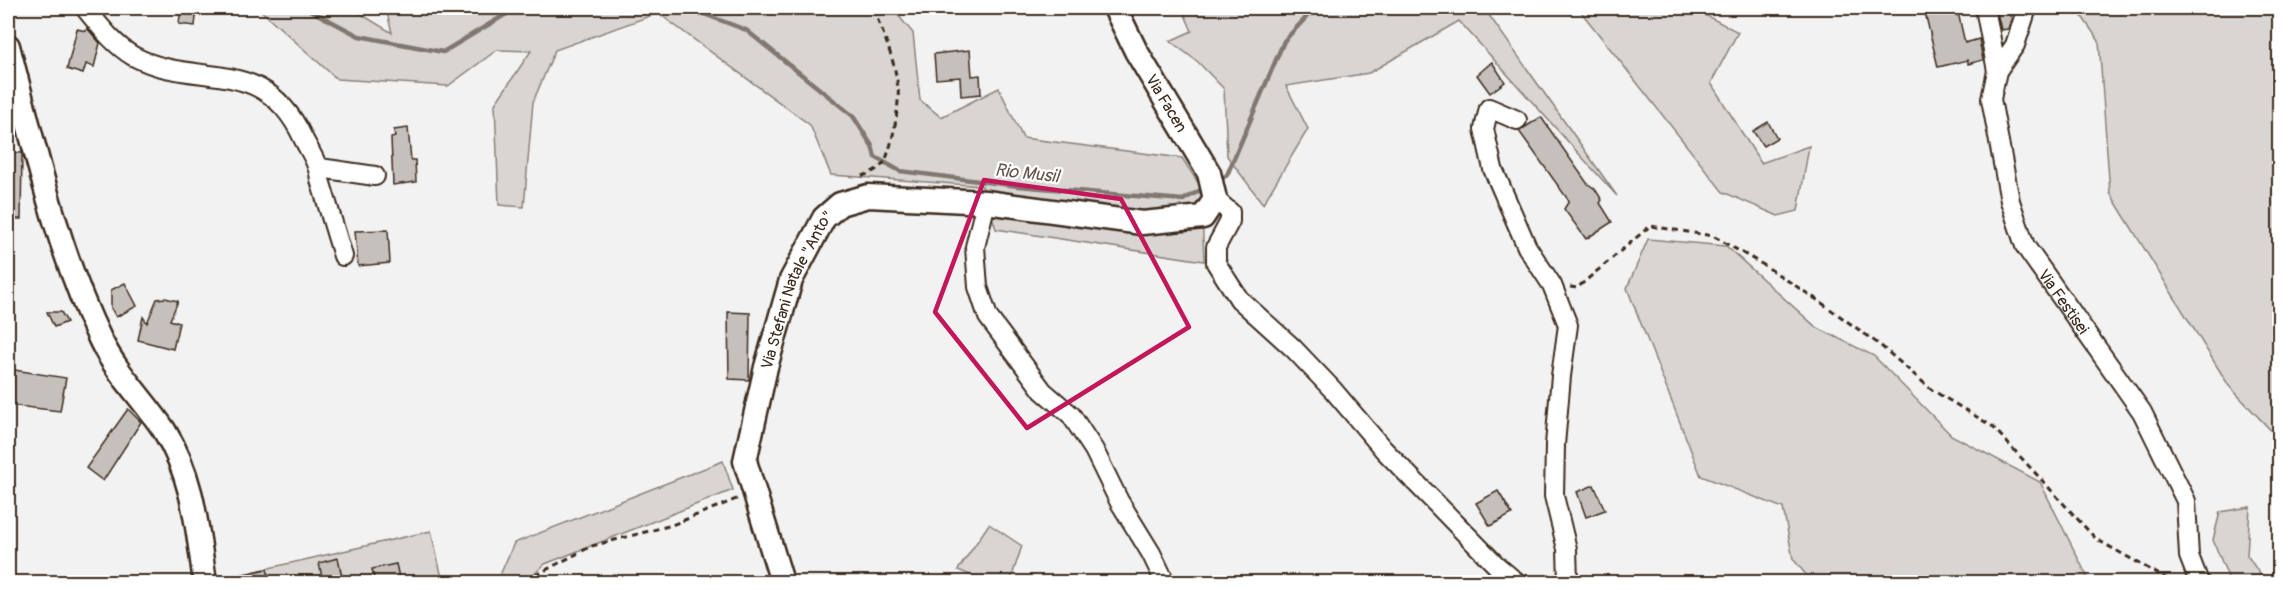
<svg xmlns="http://www.w3.org/2000/svg" width="2287" height="590" viewBox="0 0 2287 590" font-family="Pangolin,sans-serif">
	<rect width="100%" height="100%" fill="#f3f2f2"/>
	<filter id="ink" filterUnits="userSpaceOnUse"><feTurbulence type="fractalNoise" baseFrequency=".0167" numOctaves="2"/><feDisplacementMap in="SourceGraphic" scale="12" xChannelSelector="R" yChannelSelector="G"/><feConvolveMatrix kernelMatrix="1 2 1 2 8 2 1 2 1" color-interpolation-filters="sRGB"/></filter>
	<g filter="url(#ink)">
		<path fill="#d8d5d2" stroke="#8a8078" stroke-width="1.5" d="M258 8H351L392 33 386 8H892L913 33 920 100 941 117 999 88 1023 138 1182 158 1201 187 1204 261 996 229 982 186 831 175 810 125 658 13 555 50 533 102 524 207 499 205 495 104 531 51 497 50 448 86 337 79Z
			M1182 8H1484L1617 196 1459 21 1369 73 1286 86 1308 129 1263 204 1227 156 1224 89 1198 62 1170 41 1192 31Z
			M1578 8H1692L1738 32 1711 83 1761 163 1809 146 1798 211 1778 216 1723 192Z
			M2076 8H2279V439L2229 386 2110 193 2099 41Z
			M1648 239 1726 246 1816 327 1874 356 1951 435 2040 482 2090 582H1812L1793 559 1783 508 1701 476 1627 288Z
			M723 461 733 490 545 564 526 582H497L514 543Z
			M2250 507 2247 555 2265 582H2230L2213 540 2220 512Z
			M989 524 1022 546 1010 582H987L958 570Z
			M431 531 443 582H222L221 579Z"/>
		<g fill="none" stroke-linecap="round" stroke-linejoin="round">
			<path stroke="#827770" stroke-width="4.5" d="M306 8 359 36 443 52 508 13 528 8
				M688 8 746 30 853 116 872 146 875 157 900 171 1018 186 1183 200 1206 187
				M1216 182 1227 175 1284 41 1315 8"/>
		</g>
		<path fill="#c6c0bd" stroke="#3b2a1e" stroke-width="1.5" d="M181 8H197L195 26 179 24Z
			M1924 8H1957L1965 43 1979 39 1983 60 1968 64V60L1938 67Z
			M1996 8H2008L2011 19 2008 29 2001 30Z
			M87 28 100 43 94 67 86 64 83 74 67 69 77 29 86 31Z
			M970 50 972 76 980 75 981 94 961 96 960 77 936 79 934 54Z
			M1492 62 1505 82 1490 93 1477 75Z
			M1541 117 1587 183 1595 189 1602 200 1600 203 1612 222 1586 239 1564 209 1569 201 1519 131Z
			M1768 122 1777 138 1763 146 1753 131Z
			M408 128 411 160H415L416 182 393 185 391 138 395 137 394 130Z
			M8 152 22 153 21 219H8Z
			M388 230 390 263 358 266 355 231Z
			M125 283 137 306 116 317 111 308V290Z
			M165 298 178 301 170 320 179 323 173 349 138 340 143 317 147 323 157 299Z
			M47 312H61L67 322 54 327Z
			M728 312 750 313 749 380 729 379Z
			M8 369 66 378 60 411 8 405Z
			M128 409 141 422 103 481 86 468Z
			M1594 485 1605 510 1586 517 1577 492Z
			M1498 491 1512 514 1490 526 1476 503Z
			M338 558 343 582H323L319 563Z
			M396 564 400 582H375L372 569Z
			M267 569 270 582H230V577Z"/>
		<g fill="none" stroke-linecap="round" stroke-linejoin="round">
			<defs>
				<g id="minor">
					<path d="M85 8C99 25 113 44 133 56 197 90 263 52 303 138 310 152 319 164 320 180L343 256"/>
					<path d="M1985 8 1997 71"/>
					<path id="s1" d="M2027 8 2015 45 1997 71 1991 99 2010 201 2025 246 2142 412 2186 501 2189 556 2199 582"/>
					<path d="M1517 120 1489 108 1484 129 1493 169 1527 247 1552 285 1568 325 1561 376 1555 445 1554 496 1567 549 1568 582"/>
					<path d="M320 168 375 176"/>
					<path d="M1215 199 1230 212V221L1216 247V263L1239 299 1293 348 1333 390 1384 450 1497 566 1516 582"/>
					<path d="M986 202 975 247 978 287 988 317 1043 391 1071 415 1094 450 1119 501 1151 553 1165 582"/>
				</g>
				<g id="tertiary">
					<path d="M8 46C34 144 56 248 101 341 117 374 144 400 164 430 194 478 197 528 205 582"/>
					<path id="s2" d="M782 582 745 461 766 367 791 280 824 218 840 204 868 196 986 202 1142 223 1203 217 1215 199 1209 173 1136 51 1115 8"/>
				</g>
			</defs>
			<use href="#minor" stroke="#3b2a1e" stroke-width="22"/>
			<use href="#tertiary" stroke="#3b2a1e" stroke-width="27"/>
			<path stroke="#3b2a1e" stroke-width="3" stroke-dasharray="6 4.5" stroke-linecap="butt" d="M862 176C869 174 877 170 882 165 892 154 900 102 898 88 895 60 883 33 873 8
				M1570 287 1577 288 1650 226 1713 236 1767 267 1819 301 1880 345 1932 390 1992 426 2096 539 2172 582
				M528 582 532 577 592 546 672 525 739 498"/>
			<use href="#minor" stroke="#fff" stroke-width="18"/>
			<use href="#tertiary" stroke="#fff" stroke-width="22"/>
		</g>
	</g>
	<path fill="none" stroke="#c2185b" stroke-width="4.5" stroke-linejoin="round" d="M984 180 1121 199 1189 327 1027 428 935 312Z"/>
	<g text-anchor="middle" stroke-width="4.5" stroke-linejoin="round" paint-order="stroke">
		<g font-size="16" fill="#3b2a1e" stroke="#fff">
			<text transform="translate(1167 103) rotate(59)" y="6">Via Facen</text>
			<text dy="6" stroke="none"><textPath href="#s2" startOffset="306">Via Stefani Natale "Anto"</textPath></text>
			<text dy="6" stroke="none"><textPath href="#s1" startOffset="318">Via Festisei</textPath></text>
		</g>
		<g font-size="18" font-style="italic" fill="#65574e" stroke="#fff">
			<text transform="translate(1027 173) rotate(6)" y="6">Rio Musil</text>
		</g>
	</g>
	<rect width="2287" height="590" fill="none" stroke="#fff" stroke-width="30"/>
	<rect x="15" y="15" width="2257" height="560" fill="none" stroke="#3b2a1e" stroke-width="2" filter="url(#ink)"/>
</svg>
